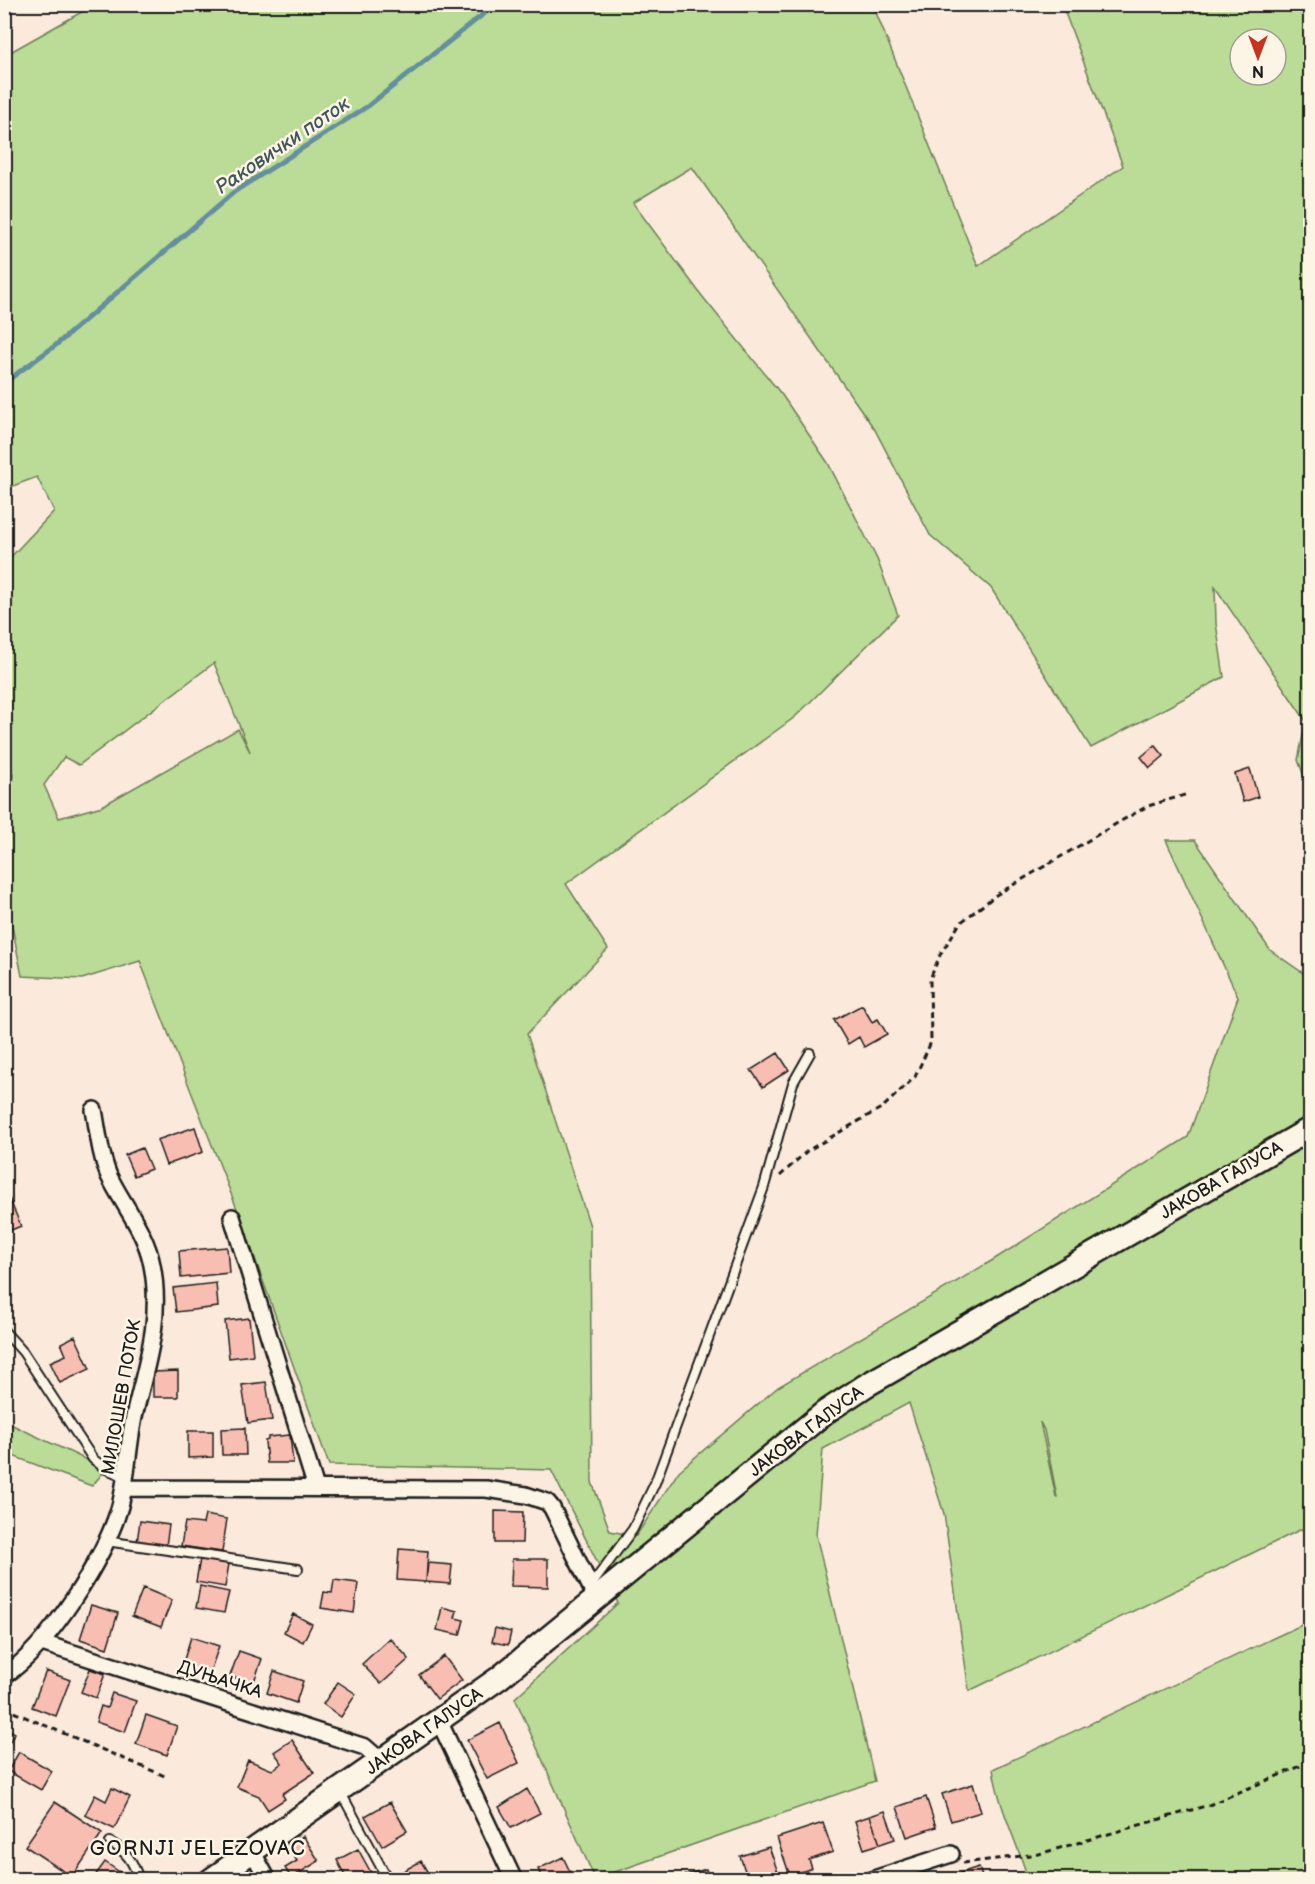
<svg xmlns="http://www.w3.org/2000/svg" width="1315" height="1884" viewBox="0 0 1315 1884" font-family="'Balsamiq Sans',sans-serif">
	<rect width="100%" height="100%" fill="#fbeadb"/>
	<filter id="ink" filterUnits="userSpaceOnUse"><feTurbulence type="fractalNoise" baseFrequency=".0167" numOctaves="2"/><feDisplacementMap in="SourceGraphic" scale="12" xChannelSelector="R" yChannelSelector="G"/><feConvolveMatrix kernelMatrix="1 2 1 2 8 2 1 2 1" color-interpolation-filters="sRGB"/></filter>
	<g filter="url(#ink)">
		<path fill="#bbdc96" stroke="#6c7c59" stroke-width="1.5" fill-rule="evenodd" d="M94 5H873L978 266 1123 166 1062 5H1310V792L1298 760 1306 721 1215 587 1216 623 1224 677 1091 748 991 588 930 535 875 430 692 167 633 203 702 296 782 395 828 463 877 559 898 615 795 717 566 884 608 949 527 1034 590 1226 592 1482 610 1531 636 1536 679 1471 778 1387 993 1260 1188 1137 1238 997 1166 840H1195L1270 950 1310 978V1525L969 1691 944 1514 909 1403 823 1449 816 1535 875 1781 595 1879 515 1698 618 1603 551 1470 329 1465 239 1214 140 961 82 979 22 976 4 886 13 775 4 738 5 563 54 511 37 477 5 489V55ZM1240 39H1276V75H1240ZM214 663 250 752 238 729 102 806 59 818 44 785 64 757 79 765ZM1040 1422 1044 1430 1057 1497H1056Z
			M4 1421 106 1469 92 1486 5 1453Z
			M1310 1621V1879H1028C1017 1842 999 1808 993 1769Z"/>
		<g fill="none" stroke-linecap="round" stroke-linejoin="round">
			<path stroke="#638f9e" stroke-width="5" d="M4 383 56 345 234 192 368 106 496 4"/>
		</g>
		<path fill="#f9beb2" stroke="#1c1c1c" stroke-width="1.5" d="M1155 745 1164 756 1150 768 1141 757Z
			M1250 769 1258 797 1243 802 1235 774Z
			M862 1005 872 1022 878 1019 887 1034 864 1047 859 1037 848 1044 834 1020Z
			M778 1053 789 1070 763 1087 751 1070Z
			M195 1127 203 1152 166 1165 157 1140Z
			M142 1148 151 1169 134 1176 125 1155Z
			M9 1198 21 1226 4 1233V1200Z
			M227 1247 229 1273 181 1278 179 1251Z
			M216 1283 218 1307 176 1312 173 1288Z
			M249 1318 253 1355 229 1358 225 1321Z
			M75 1336 90 1369 60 1383 50 1362 66 1355 61 1343Z
			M178 1371V1397H153V1372Z
			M266 1382 272 1420 248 1423 242 1385Z
			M245 1428 246 1455H222L221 1429Z
			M188 1431H213V1457L188 1458Z
			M290 1435 293 1463H267L265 1441 268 1440V1437Z
			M495 1511 523 1512 522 1543H495Z
			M205 1515 227 1519 222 1552 181 1546 185 1522 203 1524Z
			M140 1521 169 1525 166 1546 137 1542Z
			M399 1549 428 1551 426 1582 397 1580Z
			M200 1559 229 1564 225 1587 196 1582Z
			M512 1559H548V1587L511 1586Z
			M428 1563 452 1565 450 1584 426 1582Z
			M334 1580 358 1583 354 1613 321 1608 324 1592 332 1593Z
			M200 1586 229 1592 224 1613 196 1608Z
			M143 1588 172 1600 161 1627 132 1616Z
			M91 1605 118 1613 107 1648 80 1639Z
			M442 1607 457 1611 455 1618 464 1620 460 1635 437 1630Z
			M293 1614 312 1624 303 1642 284 1632Z
			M495 1628 511 1632 508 1645 492 1642Z
			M191 1637 219 1646 209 1675 182 1666Z
			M390 1638 409 1659 381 1684 362 1664Z
			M239 1651 262 1659 253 1684 230 1676Z
			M444 1656 462 1680 437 1699 419 1675Z
			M90 1669 105 1674 96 1698 81 1692Z
			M46 1671 70 1680 56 1716 32 1707Z
			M274 1671 303 1681 296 1703 267 1693Z
			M338 1682 356 1694 341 1717 323 1704Z
			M112 1693 136 1701 125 1732 96 1722 101 1706 107 1708Z
			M146 1715 177 1726 167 1755 136 1744Z
			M500 1723 519 1763 487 1779 467 1740Z
			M4 1727 15 1733 4 1751Z
			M292 1740 314 1773 282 1794 285 1799 268 1810 259 1796 237 1787 248 1760 272 1770 282 1763 274 1752Z
			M19 1752 52 1771 41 1790 8 1771Z
			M973 1784 981 1812 951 1821 942 1794Z
			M112 1788 130 1797 114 1829 85 1815 95 1795 106 1801Z
			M527 1789 540 1813 511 1828 499 1807Z
			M926 1797 936 1827 907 1837 897 1807Z
			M55 1802 102 1833 72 1877 25 1846Z
			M390 1802 407 1831 382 1846 365 1816Z
			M885 1811 895 1839 880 1844 870 1816Z
			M870 1816 880 1844 864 1849 855 1821Z
			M823 1823 833 1852 809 1860 812 1868 790 1876 777 1838Z
			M303 1836 319 1861 291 1878 285 1868 297 1861 287 1845Z
			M769 1847 780 1878 748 1880 740 1856Z
			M358 1849 375 1880H347L337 1860Z
			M563 1857 574 1880H543L538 1869Z
			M421 1861 432 1880H402L398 1874Z
			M105 1862 128 1878V1880H92Z
			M979 1867 983 1880H962L960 1873Z
			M706 1869 709 1880H684L683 1876Z"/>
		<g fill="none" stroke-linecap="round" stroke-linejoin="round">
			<defs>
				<path id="lane" d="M4 1331 23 1352 93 1459 106 1469 126 1477
					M106 1541 298 1569
					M590 1587 633 1529 655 1483 764 1187 793 1083 810 1053
					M340 1791 388 1880
					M110 1842C127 1852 133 1861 139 1880"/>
				<path id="street" d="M232 1217 316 1488
					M124 1488 486 1489 526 1495 547 1502 552 1508 596 1598
					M42 1643 365 1747 381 1761
					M4 1676C48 1647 106 1557 120 1506 128 1474 128 1440 136 1408 148 1359 162 1316 152 1265 146 1232 123 1205 109 1176 100 1155 98 1131 94 1110
					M439 1721 514 1880
					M252 1851 268 1880
					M871 1880 951 1854"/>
				<path id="secondary" d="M211 1880 499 1678 824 1413 865 1386 1310 1129"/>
			</defs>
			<use href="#lane" stroke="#1c1c1c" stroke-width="12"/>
			<use href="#street" stroke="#1c1c1c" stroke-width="20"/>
			<use href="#secondary" stroke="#1c1c1c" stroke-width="27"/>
			<path stroke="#1c1c1c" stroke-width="3" stroke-dasharray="6 4.5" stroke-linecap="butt" d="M780 1176 807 1151 883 1107 915 1077 931 1042 930 979 940 955 960 923 996 895 1121 821 1148 806 1188 794
				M4 1708 167 1777
				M963 1863 1039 1854 1209 1805 1310 1762"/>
			<use href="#lane" stroke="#fcf5e5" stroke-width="8"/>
			<use href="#street" stroke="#fcf5e5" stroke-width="15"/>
			<use href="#secondary" stroke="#fcf5e5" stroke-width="22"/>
		</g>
	</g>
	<g text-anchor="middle" stroke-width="5" stroke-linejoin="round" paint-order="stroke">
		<g font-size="18" fill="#1c1c1c" stroke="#fcf5e5">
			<text transform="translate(1221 1180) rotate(-30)" y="6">ЈАКОВА ГАЛУСА</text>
			<text transform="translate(121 1397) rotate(-80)" y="6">МИЛОШЕВ ПОТОК</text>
			<text transform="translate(806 1431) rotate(-37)" y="6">ЈАКОВА ГАЛУСА</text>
			<text transform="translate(220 1679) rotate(18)" y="6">ДУЊАЧКА</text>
			<text transform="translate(424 1731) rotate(-35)" y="6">ЈАКОВА ГАЛУСА</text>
		</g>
		<g font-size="20" font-style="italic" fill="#40565d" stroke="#fcf5e5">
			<text transform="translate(282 145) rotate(-34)" y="7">Раковички поток</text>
		</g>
		<g font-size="20" letter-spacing="1.5" fill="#1c1c1c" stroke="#fcf5e5">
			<text x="198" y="1855">GORNJI JELEZOVAC</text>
		</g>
	</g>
	<rect width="1315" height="1884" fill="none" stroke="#fcf5e5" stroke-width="24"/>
	<rect x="12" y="12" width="1291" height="1860" fill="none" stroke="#1c1c1c" stroke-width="2" filter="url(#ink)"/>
	<g transform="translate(1258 57) rotate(180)"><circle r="28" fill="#fcf5e5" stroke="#a29e95" stroke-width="1.5"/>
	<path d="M0-4.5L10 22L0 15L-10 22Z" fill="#c8321e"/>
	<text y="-9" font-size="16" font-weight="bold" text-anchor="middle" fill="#1c1c1c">N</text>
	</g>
</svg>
